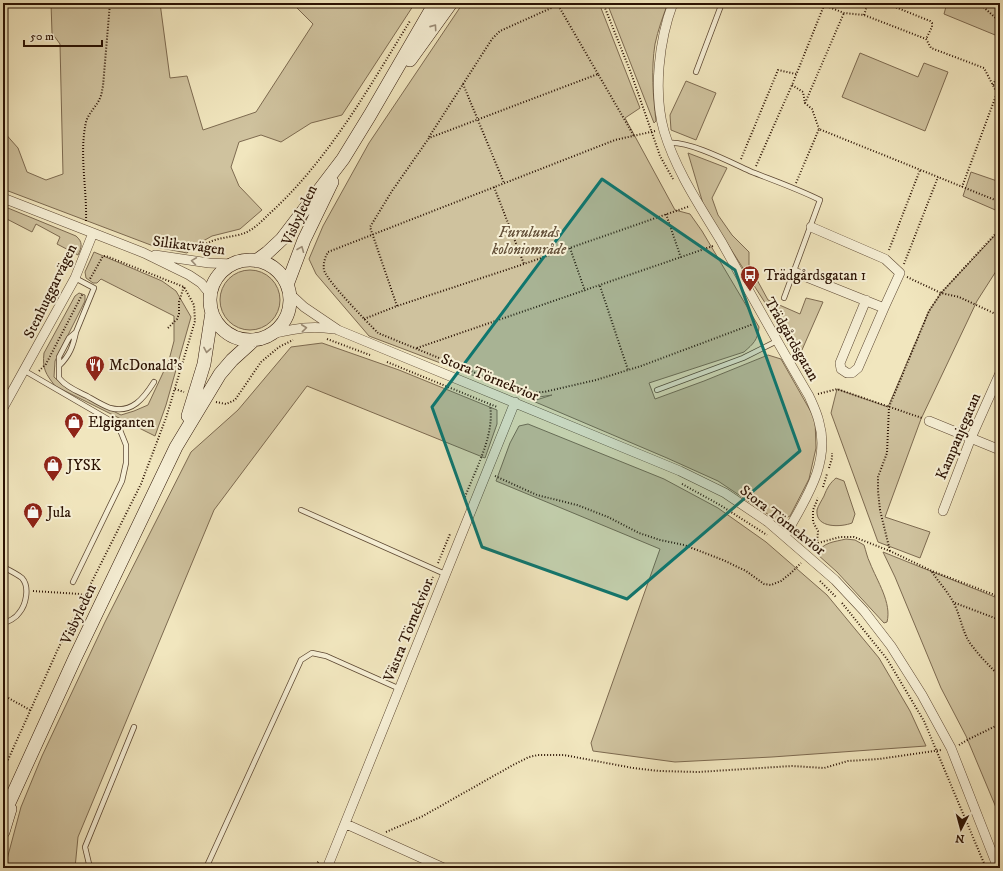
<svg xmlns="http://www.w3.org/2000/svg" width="1003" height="871" viewBox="0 0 1003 871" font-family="'IM FELL DW Pica',serif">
	<rect width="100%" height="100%" fill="#f1e6be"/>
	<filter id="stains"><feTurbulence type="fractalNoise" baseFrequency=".005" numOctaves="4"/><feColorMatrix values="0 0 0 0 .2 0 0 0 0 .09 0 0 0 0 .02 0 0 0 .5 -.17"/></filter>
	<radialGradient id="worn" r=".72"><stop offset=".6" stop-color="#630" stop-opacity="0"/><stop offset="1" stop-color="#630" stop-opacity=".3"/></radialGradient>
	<path fill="#cfc29e" stroke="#7d6a50" d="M51 3H160L170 78 187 76 203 130 256 112 313 24 294 5 295 3H415L342 115 311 123 281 142 261 135 239 142 231 167 239 186 262 210 240 229 212 236 196 245 187 253 156 247 3 189V131L18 148 27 172 46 180 63 174 60 44 52 33Z
		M463 3H599L640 108 625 118 675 210 690 214 702 231 759 327C758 340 753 344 744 352L649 383 655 399 704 381 768 355 781 359 815 419 816 448 809 479 790 516 782 520 772 517 718 481 667 458 533 401 552 395 533 398 369 336 316 274 309 259 323 226 369 143Z
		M607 3H668C663 16 658 30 655 44 651 69 653 96 656 121L654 123Z
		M947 3H1000V37L944 14Z
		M860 53 918 77 924 63 948 72 925 131 842 97Z
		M686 81 716 93 696 140 671 130 670 115Z
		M688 153 727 168 712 198 718 215 732 235 749 252V265L768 300 800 314 806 298 823 302 798 359 781 333 769 309 704 207Z
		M971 172 1000 182V212L963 196Z
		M3 206 76 236C83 242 82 247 78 255L57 244 60 237 36 224 32 232 3 217Z
		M1000 230V265L977 301 921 419 885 517 930 532 920 558 878 542 831 413 837 389 888 407 929 311 941 293Z
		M94 252 162 281 176 291 191 317 166 405 155 436 55 386C46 374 42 369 44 353L75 296 79 293 85 295V301L55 361 54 377 65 387 121 415 134 411 148 405 169 360 174 341V316L101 279 97 283H93L86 278 85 272Z
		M220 300a30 30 0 1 1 60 0a30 30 0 1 1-60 0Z
		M322 343 399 370 497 410V424L485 458 307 386 214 510 78 837 75 868H12L6 863 21 807 42 756 105 622 191 452 238 410 291 347Z
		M528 424 664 479 718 508 766 542 827 595 879 658 910 711 926 746 772 757 675 762 593 751 591 743 660 549 496 481 510 443 519 426Z
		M836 478 844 481 855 514 852 523C842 527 815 529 817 510 818 506 822 500 824 496 827 488 830 483 836 478Z
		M846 539 855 540 864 545C866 551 867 557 870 563 877 581 892 603 887 622L884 623 837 572 817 554C823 542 834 542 846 539Z
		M883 552 1000 599V817L966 736 941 688 895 577Z"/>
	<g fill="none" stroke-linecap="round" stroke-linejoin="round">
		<defs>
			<path id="service" d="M696 72 722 3
				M668 143C688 140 732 163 752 172 775 181 798 189 820 200L784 298
				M75 278 94 288 76 332 69 338 59 357V378C66 387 77 391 87 396 94 400 102 405 110 408 132 414 144 398 154 382
				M59 366C70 355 73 346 76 332
				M25 371 118 425 126 445V463L122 481 73 582
				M657 390 743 358 777 341
				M301 510 445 574
				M999 525 1000 522
				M3 567C9 570 17 574 22 578 30 587 26 605 19 613 16 618 8 622 3 623
				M90 868 85 847 134 727
				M206 868 301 660 312 653 326 656 400 689"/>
			<path id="minor" d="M673 3C659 40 653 92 664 131 676 171 700 206 721 241 750 293 779 345 809 396 813 405 817 413 819 422 831 464 804 501 785 536
				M3 198 93 233
				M155 255 209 263 233 264
				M794 272 884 308 900 273 885 259 811 227
				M290 294 304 307 338 330 680 471 725 493 768 522 835 580 864 611 891 646 922 695 951 748 998 868
				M866 300 840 363 841 369 847 373H852L858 368 884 308
				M271 334C294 329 310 325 334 329
				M3 408 75 278 93 233 144 253 189 275 201 283 211 295
				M929 421 1000 450
				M943 511 971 438 1000 373
				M346 824 444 868
				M327 868 515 402"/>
			<path id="secondary" d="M410 60 451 3
				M210 300a40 40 0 1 1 80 0a40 40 0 1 1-80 0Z
				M256 261 267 253 282 239 343 159 370 115 435 3
				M287 285 304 240 332 182
				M188 416 204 364 212 312
				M3 816 75 658 176 447 220 374 232 360 254 340
				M3 832 10 809"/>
		</defs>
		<use href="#service" stroke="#5c4732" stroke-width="6"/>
		<use href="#minor" stroke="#5c4732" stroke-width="10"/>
		<use href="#secondary" stroke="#2b1203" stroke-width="14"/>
		<path stroke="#2b1203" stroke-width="2" stroke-dasharray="1 2" stroke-linecap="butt" d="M603 3 631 73 660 156 673 179
			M885 3 930 21 932 23V27L926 39
			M979 3 1000 22
			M824 5 844 13 864 15 926 39 931 48 984 68 997 93 962 187
			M864 15 868 3
			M463 84 504 183
			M792 85 803 92 805 103 812 109 819 129
			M993 85 1000 71
			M805 103 844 13
			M655 131 615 140 328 252C325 257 323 264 324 270 327 281 368 323 378 333L517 390 529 393 544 392 596 380 641 366 756 323
			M429 137 492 39 500 31 558 5 598 74
			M741 159 778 70 796 74
			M756 166 792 85 825 3
			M796 183 819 129 1000 202
			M494 187 524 264
			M666 214 681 258
			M86 221C87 188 79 154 86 122 89 112 97 106 100 98 102 94 102 90 103 86L110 3
			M570 248 585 291
			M889 250 920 170
			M198 252C207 236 232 239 247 232 255 228 262 221 268 215 328 161 368 89 410 21
			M904 264 938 177
			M907 277 941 293 959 297 1000 316
			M600 286 628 370
			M397 306 370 227 392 191 429 138 598 74 634 136
			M364 319 397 306 524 264 690 206
			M168 328 177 319 179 314V302L184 286
			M327 339 370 355
			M417 348 713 246
			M387 362 497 407
			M39 371 46 364 83 293
			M175 389 184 392
			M818 394 837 389 922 418
			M216 402 226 404 235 400 261 362 279 347 293 340
			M829 468 832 458V453
			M495 476 537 495 577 505 608 517 639 533 660 540 684 545 723 560 746 571 764 584 771 585 781 581 791 573 801 563
			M682 484 720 505 767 535
			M823 487 827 474
			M465 497C476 468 495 435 490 405
			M818 543 840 537H854L890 551 932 571 1000 597
			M814 549 817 543 818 531 813 522V510L818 498
			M890 551 880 510 878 491V477L887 453 889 407 929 311 941 293 1000 229
			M438 563 450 534
			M932 572C940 584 951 595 956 608 962 622 963 635 973 647 981 658 991 667 1000 677
			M820 581 837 598
			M33 591 80 594 85 596
			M842 603 887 659 924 721 986 868
			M955 603 1000 620
			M420 608 433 577
			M3 695 30 710
			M959 745 969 739 1000 724
			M3 771 58 649 141 484 166 418 195 321 194 305 184 287 106 256H103L90 279
			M386 832 423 816 513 765 529 757 538 755H564L633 768 659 771 698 772 792 766 824 768 848 761 879 759 941 750
			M3 866 7 868
			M315 868 319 860"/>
		<use href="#service" stroke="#f6efd5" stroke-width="4.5"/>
		<use href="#minor" stroke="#f6efd5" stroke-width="9"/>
		<use href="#secondary" stroke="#f6efd5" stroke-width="13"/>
	</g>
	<defs><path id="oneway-chevron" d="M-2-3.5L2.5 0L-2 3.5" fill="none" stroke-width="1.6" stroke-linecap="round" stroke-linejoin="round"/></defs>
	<g stroke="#9b8c76">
		<use href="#oneway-chevron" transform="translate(434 27) rotate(-55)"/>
		<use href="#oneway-chevron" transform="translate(301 249) rotate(-68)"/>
		<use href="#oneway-chevron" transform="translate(194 261) rotate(-172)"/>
		<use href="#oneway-chevron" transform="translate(304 328) rotate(-6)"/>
		<use href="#oneway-chevron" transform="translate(207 350) rotate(100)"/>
	</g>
	<path fill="#0f766e" fill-opacity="0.2" stroke="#0f766e" stroke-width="3" stroke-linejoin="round" d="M602 179 735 270 800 451 627 599 482 547 432 407Z"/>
	<defs>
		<symbol id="bus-pin" viewBox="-11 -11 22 30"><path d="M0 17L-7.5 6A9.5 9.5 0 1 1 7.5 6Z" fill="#8f2418" stroke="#f6efd5"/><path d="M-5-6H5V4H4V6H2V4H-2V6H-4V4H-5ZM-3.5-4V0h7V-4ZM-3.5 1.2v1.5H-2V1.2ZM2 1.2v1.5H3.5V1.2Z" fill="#fff"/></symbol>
		<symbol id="restaurant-pin" viewBox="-11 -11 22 30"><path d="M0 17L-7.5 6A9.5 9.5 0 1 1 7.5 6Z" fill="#8f2418" stroke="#f6efd5"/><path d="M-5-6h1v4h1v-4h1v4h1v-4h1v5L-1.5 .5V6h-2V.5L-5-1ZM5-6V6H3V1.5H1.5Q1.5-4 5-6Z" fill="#fff"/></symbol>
		<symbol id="shop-pin" viewBox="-11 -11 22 30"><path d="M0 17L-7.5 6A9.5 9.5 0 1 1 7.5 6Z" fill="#8f2418" stroke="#f6efd5"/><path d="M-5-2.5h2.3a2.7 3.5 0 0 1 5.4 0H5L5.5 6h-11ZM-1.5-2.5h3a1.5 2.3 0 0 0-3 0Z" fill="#fff"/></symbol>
	</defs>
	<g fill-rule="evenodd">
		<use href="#bus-pin" x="739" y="264" width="22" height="30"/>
		<use href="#restaurant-pin" x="84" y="354" width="22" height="30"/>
		<use href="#shop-pin" x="63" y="411" width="22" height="30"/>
		<use href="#shop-pin" x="42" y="454" width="22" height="30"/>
		<use href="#shop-pin" x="22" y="501" width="22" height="30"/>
	</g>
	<g text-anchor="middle" stroke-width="4" stroke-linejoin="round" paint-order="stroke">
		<g font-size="15" fill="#2b1203" stroke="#f6efd5">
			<text transform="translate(299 215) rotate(-65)" y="5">Visbyleden</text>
			<text transform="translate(189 245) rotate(7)" y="5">Silikatvägen</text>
			<text transform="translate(50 291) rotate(-64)" y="5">Stenhuggarvägen</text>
			<text transform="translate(792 339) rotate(60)" y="5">Trädgårdsgatan</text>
			<text transform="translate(490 377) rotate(22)" y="5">Stora Törnekvior</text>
			<text transform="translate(958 436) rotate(-67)" y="5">Kampanjegatan</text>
			<text transform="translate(783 520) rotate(38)" y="5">Stora Törnekvior</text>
			<text transform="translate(78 614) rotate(-65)" y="5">Visbyleden</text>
			<text transform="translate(408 630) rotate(-68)" y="5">Västra Törnekvior</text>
		</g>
		<g font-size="15" font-style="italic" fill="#645039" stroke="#f6efd5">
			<text x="529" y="237">Furulunds<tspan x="529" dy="17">koloniområde</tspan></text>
		</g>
		<g font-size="15" fill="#2b1203" stroke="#f6efd5" text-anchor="start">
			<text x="764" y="280">Trädgårdsgatan 1</text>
			<text x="109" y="370">McDonald's</text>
			<text x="88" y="427">Elgiganten</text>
			<text x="67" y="470">JYSK</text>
			<text x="47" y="517">Jula</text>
		</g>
	</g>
	<rect width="1003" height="871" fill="none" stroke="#f1e6be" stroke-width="16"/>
	<rect x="4" y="4" width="995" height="863" fill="none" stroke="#2b1203" stroke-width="2"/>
	<rect x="8" y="8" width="987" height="855" fill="none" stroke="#2b1203"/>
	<g transform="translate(961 829) rotate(186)" stroke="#f6efd5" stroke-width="3" paint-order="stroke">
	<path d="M0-3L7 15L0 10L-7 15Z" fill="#2b1203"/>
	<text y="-6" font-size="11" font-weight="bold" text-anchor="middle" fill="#2b1203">N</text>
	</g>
	<path d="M24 40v6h78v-6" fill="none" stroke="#2b1203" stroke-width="2"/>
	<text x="30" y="40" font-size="12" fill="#2b1203" stroke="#f6efd5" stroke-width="3" paint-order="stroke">50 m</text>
	<rect width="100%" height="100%" filter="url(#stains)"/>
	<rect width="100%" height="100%" fill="url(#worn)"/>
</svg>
